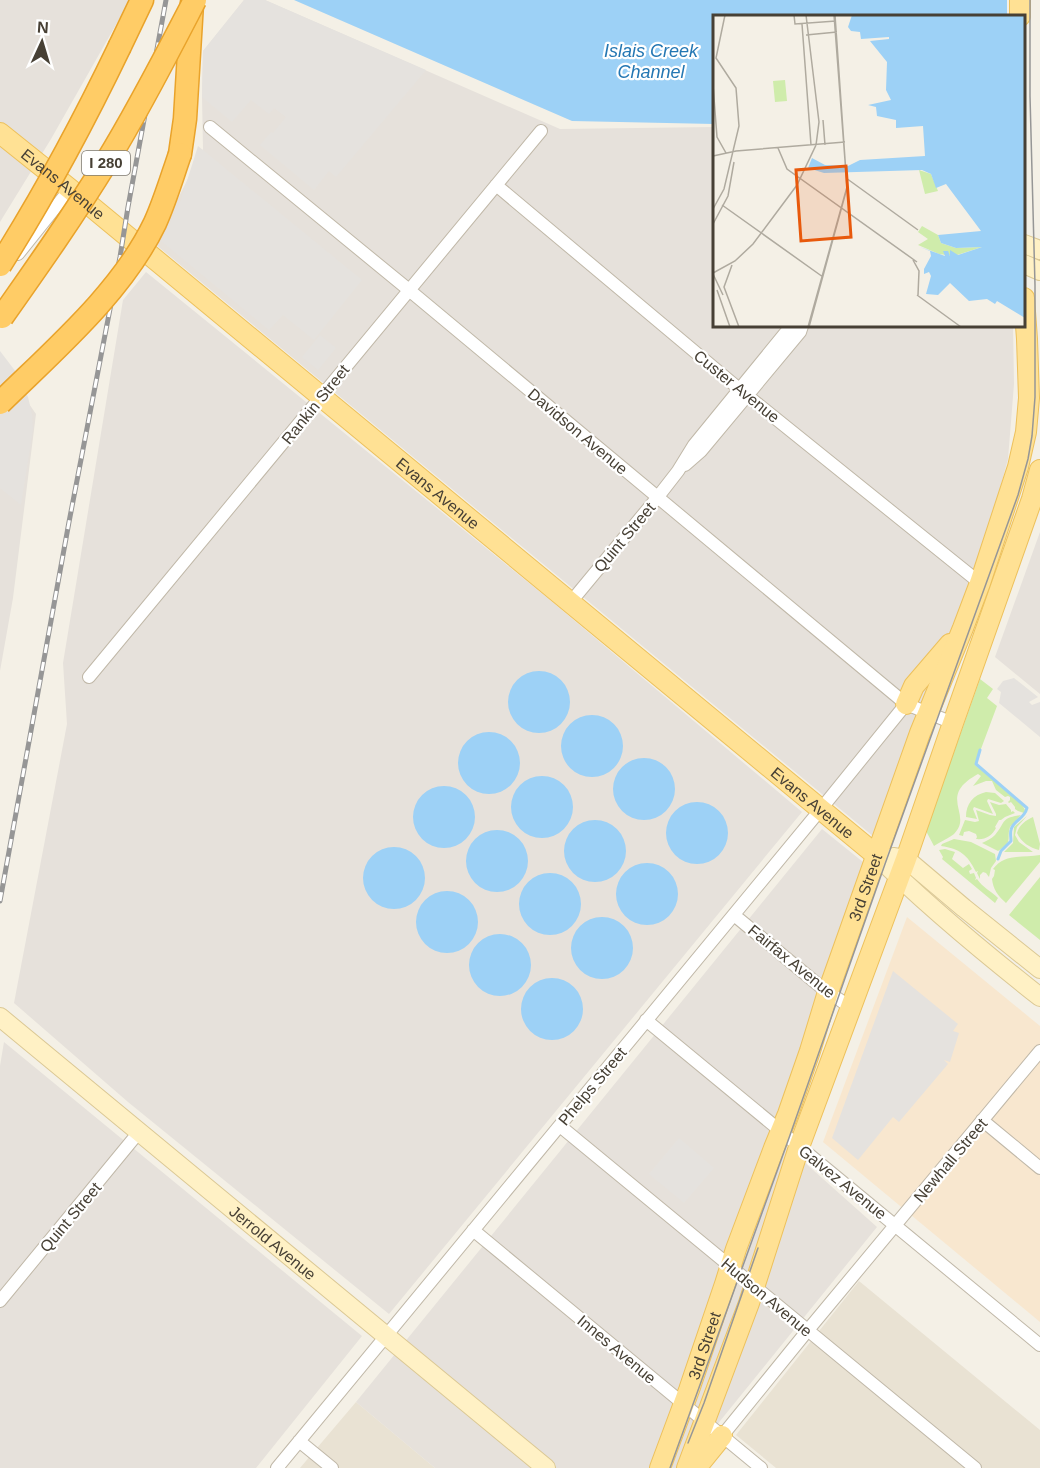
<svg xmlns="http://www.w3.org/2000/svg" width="1040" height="1468" viewBox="0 0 1040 1468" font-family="Arial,sans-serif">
	<rect width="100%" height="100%" fill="#f4f0e6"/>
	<path fill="#e9e2d3" d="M859 1281 1040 1430V1468H776L736 1435Z
		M356 1402 435 1468H300Z"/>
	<path fill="#f8e7cf" d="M907 917 1040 1026V1322L823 1142Z"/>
	<path fill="#e6e1db" d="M0 0H130L51 139 0 222Z
		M244 0H265L560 129 714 127V326H1013L1014 384 1008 459 980 561 879 841 155 244 203 149 202 97 203 51Z
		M146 272 550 600 802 812 389 1314 128 1102 14 1003 67 724 63 663 123 300Z
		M0 362 36 414 13 598 0 671Z
		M1040 532V694L995 657Z
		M822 829 863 862 776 1137 877 1227 682 1468H435L356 1402Z
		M4 1042 362 1336 256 1468H0V1066Z"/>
	<path fill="#cfecab" d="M980 679 993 689 987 698 997 706 975 765 1021 803 1025 810 1024 813 1018 811 1015 809V807L1011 802 1009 803 1008 802 1010 800V797L1008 796 1005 797 996 790 992 781H986L973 786 981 776 978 774C936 797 974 814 954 834 949 838 940 842 934 846L926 831Z
		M986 792 995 793 1004 801 1001 803 988 799 987 801 993 814 974 807 973 809 977 819 966 817C966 804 973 795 986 792Z
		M990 802 999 805 1006 804 1011 810V812L1013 811 1015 813 1005 817 1001 820H999L995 827 996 828C992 836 985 840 976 839L977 837 976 834 969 831 964 832 963 836 959 835 965 820 975 822 979 821 976 810 990 815 996 816V814Z
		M1021 815 1010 827C1006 840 1014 841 998 851L982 843C986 841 991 839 995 835 1006 822 1000 818 1021 815Z
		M1027 816 1017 827 1015 835 1019 842 1033 852H1004L1013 843 1014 827Z
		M1033 817 1040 844 1039 850C1030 848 1021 842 1017 833 1019 825 1026 820 1033 817Z
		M954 839 971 842 995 854 996 861 991 868 989 877 986 873 983 872 980 875V879L977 873 978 871 976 872C967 854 960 849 941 846L942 844Z
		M945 849 955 852 952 859 963 868 969 864 972 869 969 871 970 874 974 873 976 878 975 880 977 879C983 888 991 891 998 898L995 903 942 859 943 857 939 850Z
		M1040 855V862L1006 903C998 896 993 889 992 879L994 876 995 870 993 869C1005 853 1023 858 1040 855Z
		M1040 877V940L1009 915Z"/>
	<path fill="#e5e2de" d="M244 0H265L426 70 336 177 329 171 314 190 260 145 271 132 273 133 286 117 274 108 269 114 251 100 232 122 202 97 203 51Z
		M198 146 362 280 314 340 283 315 269 330 161 241 180 203Z
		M320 335 336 348 318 370 302 357Z
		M0 351 16 372 28 397 32 414 33 429 21 505 0 488Z
		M1014 678 1038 697 1029 702 1032 705 1040 702V737L999 703 1001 692 997 689 1003 681Z
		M893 971 958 1024 953 1031 959 1033 950 1062 944 1060 948 1064 899 1122 893 1117 858 1160 832 1138Z
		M679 1138 714 1168 684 1203 649 1174Z"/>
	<path fill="#9dd1f6" d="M294 0H1040L1024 16H714V124L572 121Z
		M508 702a31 31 0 1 1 62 0a31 31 0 1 1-62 0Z
		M561 746a31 31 0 1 1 62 0a31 31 0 1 1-62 0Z
		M458 763a31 31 0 1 1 62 0a31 31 0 1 1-62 0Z
		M613 789a31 31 0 1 1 62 0a31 31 0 1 1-62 0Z
		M511 807a31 31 0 1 1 62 0a31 31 0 1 1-62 0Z
		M413 817a31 31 0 1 1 62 0a31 31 0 1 1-62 0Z
		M666 833a31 31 0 1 1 62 0a31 31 0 1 1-62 0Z
		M564 851a31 31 0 1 1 62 0a31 31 0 1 1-62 0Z
		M466 861a31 31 0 1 1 62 0a31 31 0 1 1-62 0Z
		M363 878a31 31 0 1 1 62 0a31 31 0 1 1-62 0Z
		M616 894a31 31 0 1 1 62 0a31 31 0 1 1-62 0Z
		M519 904a31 31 0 1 1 62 0a31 31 0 1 1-62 0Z
		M416 922a31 31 0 1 1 62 0a31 31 0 1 1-62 0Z
		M571 948a31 31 0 1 1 62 0a31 31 0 1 1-62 0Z
		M469 965a31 31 0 1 1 62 0a31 31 0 1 1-62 0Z
		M521 1009a31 31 0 1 1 62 0a31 31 0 1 1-62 0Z"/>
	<path fill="#f4f0e6" d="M1007 0H1040V95L1024 96V16H1007Z"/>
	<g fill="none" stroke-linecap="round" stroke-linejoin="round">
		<path stroke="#9dd1f6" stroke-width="3" d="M980 750 976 764 1027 808C1024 820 1013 820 1011 830 1010 834 1011 837 1011 841L1001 851 998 859"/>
		<defs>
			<path id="street" d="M210 127 409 290 906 704 953 723
				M496 185 744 393 980 583
				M18 254 70 189
				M685 465 701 451 800 332 802 326
				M570 603 657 498 678 471 694 445 791 326
				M89 677 541 131
				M734 915 821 987 850 1007
				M646 1020 1040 1345
				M982 1120 1040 1168
				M560 1126 975 1468
				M473 1230 761 1468
				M0 1301 139 1132
				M722 1436 808 1330 1040 1051
				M299 1441 332 1468
				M277 1468 821 809 906 704"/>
			<g id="secondary">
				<path d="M1024 244 1040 250"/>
				<path d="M1024 264 1040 271"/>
				<path d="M876 855C927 906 983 952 1040 997"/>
				<path d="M893 857 906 859 964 908 1040 969"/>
				<path id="s1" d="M0 1017 546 1468"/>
			</g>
			<g id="primary">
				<path d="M1020 16V0"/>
				<path id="s2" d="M0 133 70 189 876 855"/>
				<path d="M906 704 914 686 950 644"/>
				<path id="s3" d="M660 1468 689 1390 725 1284 736 1249 774 1148 788 1114 810 1051 828 992 920 733 963 628 980 583 1018 467 1026 432 1029 398 1027 339 1024 298"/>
				<path d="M687 1468 749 1303 799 1147 906 859 953 723 1032 499 1040 470"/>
				<path d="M696 1468 722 1436"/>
			</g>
			<path id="highway" d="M120 46 142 0
				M180 154 185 119 192 3"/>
		</defs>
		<use href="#street" stroke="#c0b8a8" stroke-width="14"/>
		<use href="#secondary" stroke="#dbc894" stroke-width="20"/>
		<use href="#primary" stroke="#edc15c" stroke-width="22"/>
		<use href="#highway" stroke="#e9a32b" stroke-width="25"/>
		<use href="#street" stroke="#fff" stroke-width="12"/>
		<use href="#secondary" stroke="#fff1c5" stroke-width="18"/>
		<use href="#primary" stroke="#ffe194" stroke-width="20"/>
		<use href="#highway" stroke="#fc6" stroke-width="22"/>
		<path stroke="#969696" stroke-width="1.5" d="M688 1443 704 1403 758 1248
			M670 1468 789 1138 885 864 1018 495 1028 459 1032 436 1035 397V285L1030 96V0"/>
		<defs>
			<path id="rail" d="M0 901 69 522 120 257 128 207 166 0"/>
		</defs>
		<use href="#rail" stroke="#969696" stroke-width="5"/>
		<use href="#rail" stroke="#fff" stroke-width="3" stroke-dasharray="9" stroke-linecap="butt"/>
		<defs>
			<path id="highway-bridge" d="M0 265C45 194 84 121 120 46
				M2 317C38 266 74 215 107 161 139 109 167 54 195 0
				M0 403C54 350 122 292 155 223 165 201 172 177 180 154"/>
		</defs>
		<use href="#highway-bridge" stroke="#e9a32b" stroke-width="25" stroke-linecap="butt"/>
		<use href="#highway-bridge" stroke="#fc6" stroke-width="22"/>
	</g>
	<g text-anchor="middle" stroke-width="4.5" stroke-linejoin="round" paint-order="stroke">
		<rect fill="#fff" stroke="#7e7972" stroke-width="1.5" x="82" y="151" width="48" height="24" rx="4.5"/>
		<g font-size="15" font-weight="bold" fill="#474035">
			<text x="106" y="168">I 280</text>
		</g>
		<g font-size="16" fill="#474035" stroke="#fff">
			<text dy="6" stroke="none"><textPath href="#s2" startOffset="81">Evans Avenue</textPath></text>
			<text transform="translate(737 386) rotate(39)" y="6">Custer Avenue</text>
			<text transform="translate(315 404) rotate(-51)" y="6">Rankin Street</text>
			<text transform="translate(578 431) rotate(40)" y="6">Davidson Avenue</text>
			<text dy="6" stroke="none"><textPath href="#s2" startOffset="567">Evans Avenue</textPath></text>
			<text transform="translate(624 537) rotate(-50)" y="6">Quint Street</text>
			<text dy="6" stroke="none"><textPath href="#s2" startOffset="1053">Evans Avenue</textPath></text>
			<text dy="6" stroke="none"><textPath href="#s3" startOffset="616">3rd Street</textPath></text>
			<text transform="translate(792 961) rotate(39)" y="6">Fairfax Avenue</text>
			<text transform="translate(592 1086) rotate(-50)" y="6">Phelps Street</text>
			<text transform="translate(950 1160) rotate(-50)" y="6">Newhall Street</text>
			<text transform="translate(843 1182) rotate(39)" y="6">Galvez Avenue</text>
			<text transform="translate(70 1217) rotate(-50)" y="6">Quint Street</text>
			<text dy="6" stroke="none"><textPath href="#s1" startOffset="354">Jerrold Avenue</textPath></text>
			<text transform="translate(767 1297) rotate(40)" y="6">Hudson Avenue</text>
			<text dy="6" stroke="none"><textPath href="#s3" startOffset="130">3rd Street</textPath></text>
			<text transform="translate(617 1349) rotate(40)" y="6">Innes Avenue</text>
		</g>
		<g font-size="18" font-style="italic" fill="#2477b3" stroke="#fff">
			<text x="651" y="57">Islais Creek<tspan x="651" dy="21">Channel</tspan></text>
		</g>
	</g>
	<g transform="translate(713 15)">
		<rect width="312" height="312" fill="#f4f0e6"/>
		<path d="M72 65 74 86 62 87 60 66ZM206 155 218 159 225 176 212 179ZM209 211 225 220 228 228 243 233 269 232 241 241 226 239 205 230 215 224 205 217Z" fill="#cfecab"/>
		<path d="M139 0H312V303L284 286 282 289 274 284 256 286 237 268 225 280 213 279 218 261 216 257 211 259V254L218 241 217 236 207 232 232 241 230 236H235L237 241V235L245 240 269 232 243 233 228 228 225 220 268 216 233 169 223 173 218 159 209 155 111 158 95 153 99 143 112 150 135 151 147 145 212 141 210 111 183 113V105L164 101 163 92 155 90 178 85 173 75 174 47 157 26 176 24V22L148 24 147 17 138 16 135 12Z" fill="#9dd1f6"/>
		<path fill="none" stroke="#afaa9f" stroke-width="1.5" d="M81 0 82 9 123 6M89 9 98 130M93 20 124 17M0 70 4 122 13 138M110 105 112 130M65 133 74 154 204 247M0 141 23 136 132 127M133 163 205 215M9 190 110 262M0 194 11 174 26 111 23 73 3 43 12 0M0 209 15 181 21 147M200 245 206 256 205 280M19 250 11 272 26 312M0 258 22 246 40 229 84 170 103 130 106 107 93 0M0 259 10 280M4 275 17 312M204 280 248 312M95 312 134 172 121 0M96 312 134 173 122 0"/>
		<path fill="#e8590c" fill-opacity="0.15" stroke="#e8590c" stroke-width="3" d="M133 151 138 222 88 226 83 155Z"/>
		<rect width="312" height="312" fill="none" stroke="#474035" stroke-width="3"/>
	</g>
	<g transform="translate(42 42) rotate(4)" stroke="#ffffff" stroke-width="4.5" paint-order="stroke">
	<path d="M0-4.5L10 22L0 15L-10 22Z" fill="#474035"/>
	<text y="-9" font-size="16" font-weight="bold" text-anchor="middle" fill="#474035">N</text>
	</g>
</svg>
